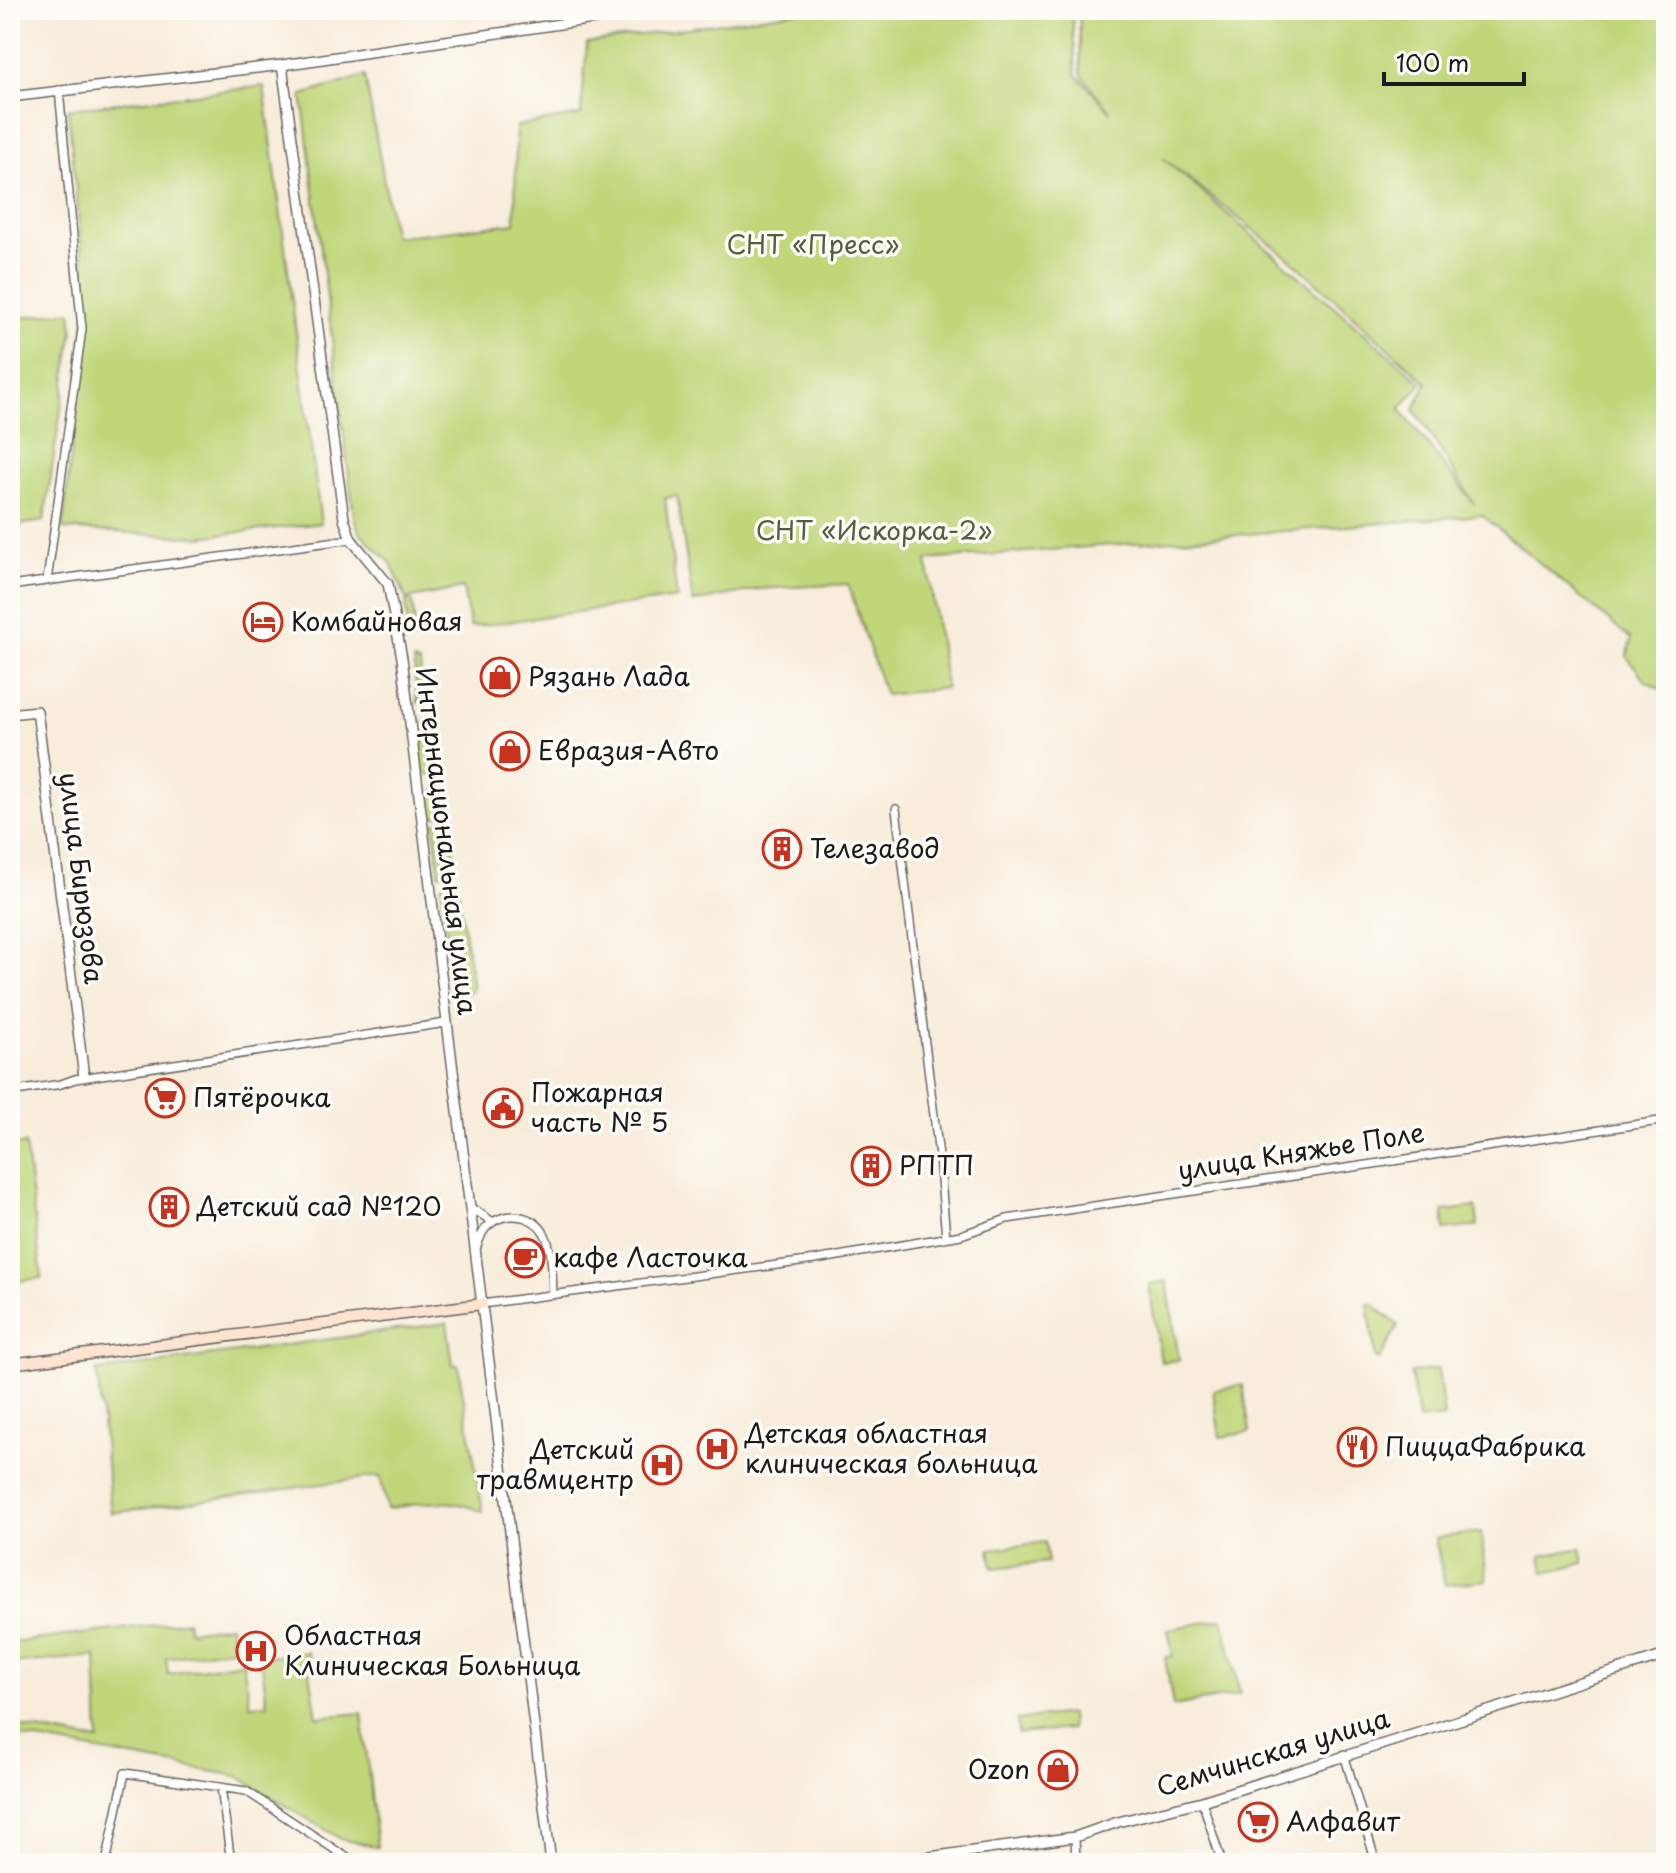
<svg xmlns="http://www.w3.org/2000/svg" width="1676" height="1873" viewBox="0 0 1676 1873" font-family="'Playpen Sans',sans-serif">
	<rect width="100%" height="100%" fill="#fdfcf7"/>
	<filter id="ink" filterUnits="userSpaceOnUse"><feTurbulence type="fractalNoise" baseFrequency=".0125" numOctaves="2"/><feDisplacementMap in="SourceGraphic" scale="16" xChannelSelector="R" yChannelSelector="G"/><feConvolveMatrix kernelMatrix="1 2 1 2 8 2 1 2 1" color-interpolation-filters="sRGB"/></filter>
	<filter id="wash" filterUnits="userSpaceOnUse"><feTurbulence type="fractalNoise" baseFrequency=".006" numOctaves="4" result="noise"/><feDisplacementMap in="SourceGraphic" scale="32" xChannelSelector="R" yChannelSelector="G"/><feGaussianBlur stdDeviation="1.8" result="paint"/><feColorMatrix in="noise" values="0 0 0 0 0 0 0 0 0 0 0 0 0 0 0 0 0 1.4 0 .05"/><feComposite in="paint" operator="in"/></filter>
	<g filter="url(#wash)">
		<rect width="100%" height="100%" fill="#f8ecda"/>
		<path fill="#c0d679" stroke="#6e794a" stroke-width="2" fill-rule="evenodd" d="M808 10H1072L1076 74 1111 112 1081 74 1079 10H1666V692L1646 681 1627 657 1631 639 1482 515 927 560 946 688 885 695 848 584 759 589 693 602 677 496 665 498 677 598 470 627 463 588 406 599 391 563 360 533 354 517 302 95 365 76 394 237 515 223 516 126 581 115 587 43ZM1163 158 1295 263 1427 383 1414 409 1475 505 1400 409 1422 383Z
			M264 86 321 523 199 537 63 529 87 305 68 109Z
			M71 311 73 330 44 521 10 526V319Z
			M406 601H412L416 636 413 638 408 635Z
			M414 661 420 664 423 704 417 702Z
			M426 720H429L435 775 430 776 423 771 419 726Z
			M441 788 447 790 449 814 432 817 430 793Z
			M451 821 455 870 439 874 434 823Z
			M457 883 473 989 455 1002 441 885Z
			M25 1144 42 1278 10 1282V1146Z
			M1476 1207 1478 1226 1445 1230 1443 1211Z
			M1167 1281 1179 1360 1161 1362 1149 1284Z
			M1368 1304H1372L1398 1325 1380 1359H1376Z
			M447 1323 453 1365H458L483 1512C450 1496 422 1503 387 1509L380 1476 111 1513 97 1371Z
			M1438 1369 1444 1417 1418 1420 1411 1373Z
			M1243 1385 1250 1432 1220 1437 1213 1390Z
			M1481 1532 1487 1580 1445 1585 1435 1538Z
			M1045 1542 1048 1562 993 1568 990 1549Z
			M1581 1548 1584 1563 1544 1572 1541 1556Z
			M1223 1619 1240 1694 1173 1706 1165 1657 1173 1656 1168 1629Z
			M187 1621 189 1631 230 1625 233 1648 166 1658 168 1674 243 1662 250 1705 267 1704 261 1658 307 1652 317 1717 362 1713 377 1847 341 1839 237 1776 10 1735V1725L99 1741 96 1656 10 1664V1643Z
			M1070 1714 1071 1729 1018 1734 1017 1720Z"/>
	</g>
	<g filter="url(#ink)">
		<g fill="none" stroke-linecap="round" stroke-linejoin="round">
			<defs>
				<path id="minor" d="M47 581 82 329 59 90
					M10 586 351 539
					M896 809 939 1156 946 1237
					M10 1092 61 1084 75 1079 446 1023
					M470 1207 493 1222
					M476 1249C479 1242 481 1232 487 1227 504 1209 537 1214 546 1237 553 1254 552 1276 553 1294
					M482 1304 815 1260 961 1235 1007 1219 1666 1120
					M1344 1754 1376 1863
					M221 1787 231 1863
					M1202 1801 1222 1863
					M1075 1837 1076 1863
					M106 1863 125 1773 246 1791 355 1863"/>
				<path id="tertiary" d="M282 65 344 519 351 539 388 584 402 658 551 1863
					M10 97 282 65 655 10
					M10 714 37 711 84 1077
					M886 1863 1075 1837 1118 1822 1202 1801 1666 1655"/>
				<path id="secondary" d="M10 1364 482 1304"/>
			</defs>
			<use href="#minor" stroke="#69655e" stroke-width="10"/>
			<use href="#tertiary" stroke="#69655e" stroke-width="12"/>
			<use href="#secondary" stroke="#69655e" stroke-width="13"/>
			<use href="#minor" stroke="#fff" stroke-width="7"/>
			<use href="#tertiary" stroke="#fff" stroke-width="9"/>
			<use href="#secondary" stroke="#fde4d0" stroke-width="10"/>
		</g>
	</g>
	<defs>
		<symbol id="hotel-ring" viewBox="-11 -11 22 22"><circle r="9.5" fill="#fdfcf7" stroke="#c8321e" stroke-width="1.5"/><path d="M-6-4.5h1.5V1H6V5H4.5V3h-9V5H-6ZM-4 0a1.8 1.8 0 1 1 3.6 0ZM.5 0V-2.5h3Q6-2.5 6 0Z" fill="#c8321e"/></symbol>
		<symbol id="shop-ring" viewBox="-11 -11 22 22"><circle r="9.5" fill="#fdfcf7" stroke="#c8321e" stroke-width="1.5"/><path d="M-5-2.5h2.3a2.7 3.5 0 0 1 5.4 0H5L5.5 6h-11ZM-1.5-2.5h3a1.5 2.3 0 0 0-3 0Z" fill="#c8321e"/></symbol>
		<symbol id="building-ring" viewBox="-11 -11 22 22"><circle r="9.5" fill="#fdfcf7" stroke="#c8321e" stroke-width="1.5"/><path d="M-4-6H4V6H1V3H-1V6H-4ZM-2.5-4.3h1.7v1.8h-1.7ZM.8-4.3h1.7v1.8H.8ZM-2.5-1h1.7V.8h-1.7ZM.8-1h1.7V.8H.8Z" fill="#c8321e"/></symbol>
		<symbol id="supermarket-ring" viewBox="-11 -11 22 22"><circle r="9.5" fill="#fdfcf7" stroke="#c8321e" stroke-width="1.5"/><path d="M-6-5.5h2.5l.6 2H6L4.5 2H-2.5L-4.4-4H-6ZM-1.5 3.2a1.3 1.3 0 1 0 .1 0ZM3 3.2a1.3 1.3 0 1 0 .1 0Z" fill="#c8321e"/></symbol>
		<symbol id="civic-ring" viewBox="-11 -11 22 22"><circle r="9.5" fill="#fdfcf7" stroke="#c8321e" stroke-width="1.5"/><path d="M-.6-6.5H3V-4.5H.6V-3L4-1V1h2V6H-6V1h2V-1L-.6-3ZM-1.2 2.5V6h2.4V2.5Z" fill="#c8321e"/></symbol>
		<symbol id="cafe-ring" viewBox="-11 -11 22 22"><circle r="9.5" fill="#fdfcf7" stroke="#c8321e" stroke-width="1.5"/><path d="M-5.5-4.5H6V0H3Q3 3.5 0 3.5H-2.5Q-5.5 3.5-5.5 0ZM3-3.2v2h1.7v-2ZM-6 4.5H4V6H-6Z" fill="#c8321e"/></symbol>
		<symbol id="restaurant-ring" viewBox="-11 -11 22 22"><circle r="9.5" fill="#fdfcf7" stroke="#c8321e" stroke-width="1.5"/><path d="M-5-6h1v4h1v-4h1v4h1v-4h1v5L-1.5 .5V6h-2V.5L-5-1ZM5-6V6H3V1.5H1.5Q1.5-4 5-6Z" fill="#c8321e"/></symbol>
		<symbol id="hospital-ring" viewBox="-11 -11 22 22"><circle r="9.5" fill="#fdfcf7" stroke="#c8321e" stroke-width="1.5"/><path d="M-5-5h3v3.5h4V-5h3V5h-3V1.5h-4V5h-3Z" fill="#c8321e"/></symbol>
	</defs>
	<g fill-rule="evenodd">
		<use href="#hotel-ring" x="241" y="600" width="44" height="44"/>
		<use href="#shop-ring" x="478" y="655" width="44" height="44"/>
		<use href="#shop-ring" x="488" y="729" width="44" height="44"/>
		<use href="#building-ring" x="760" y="827" width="44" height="44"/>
		<use href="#supermarket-ring" x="143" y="1076" width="44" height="44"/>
		<use href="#civic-ring" x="481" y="1086" width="44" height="44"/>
		<use href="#building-ring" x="849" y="1144" width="44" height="44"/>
		<use href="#building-ring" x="147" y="1185" width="44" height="44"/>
		<use href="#cafe-ring" x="503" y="1236" width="44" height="44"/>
		<use href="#restaurant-ring" x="1335" y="1425" width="44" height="44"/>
		<use href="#hospital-ring" x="695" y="1427" width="44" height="44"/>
		<use href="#hospital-ring" x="640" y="1443" width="44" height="44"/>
		<use href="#hospital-ring" x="234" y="1629" width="44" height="44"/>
		<use href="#shop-ring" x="1036" y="1748" width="44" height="44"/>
		<use href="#supermarket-ring" x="1236" y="1800" width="44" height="44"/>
	</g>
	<g text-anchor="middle" stroke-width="7" stroke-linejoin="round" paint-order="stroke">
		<g font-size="26" fill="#555d3d" stroke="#fdfcf7">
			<text x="813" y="254">СНТ «Пресс»</text>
			<text x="874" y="540">СНТ «Искорка-2»</text>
		</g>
		<g font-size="26" fill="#1c1c1c" stroke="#fdfcf7" text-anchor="start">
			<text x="291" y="631">Комбайновая</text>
			<text x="528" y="686">Рязань Лада</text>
			<text x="538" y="760">Евразия-Авто</text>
			<text x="810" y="858">Телезавод</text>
			<text x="531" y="1102">Пожарная<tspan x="531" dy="30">часть № 5</tspan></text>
			<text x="193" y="1107">Пятёрочка</text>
			<text x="899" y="1175">РПТП</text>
			<text x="197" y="1216">Детский сад №120</text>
			<text x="553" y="1267">кафе Ласточка</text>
			<text x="745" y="1443">Детская областная<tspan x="745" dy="30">клиническая больница</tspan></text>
			<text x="1385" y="1456">ПиццаФабрика</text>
			<text x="634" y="1459" text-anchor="end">Детский<tspan x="634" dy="30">травмцентр</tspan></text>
			<text x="284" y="1645">Областная<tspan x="284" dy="30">Клиническая Больница</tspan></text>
			<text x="1030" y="1779" text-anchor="end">Ozon</text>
			<text x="1286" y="1831">Алфавит</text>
		</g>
		<g font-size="26" fill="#1c1c1c" stroke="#fdfcf7">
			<text transform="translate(446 841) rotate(83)" y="9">Интернациональная улица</text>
			<text transform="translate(81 878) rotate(83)" y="9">улица Бирюзова</text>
			<text transform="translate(1301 1152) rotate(-9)" y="9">улица Княжье Поле</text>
			<text transform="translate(1273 1753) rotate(-17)" y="9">Семчинская улица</text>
		</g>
	</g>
	<rect width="1676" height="1873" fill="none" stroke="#fdfcf7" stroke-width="40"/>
	<path d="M1384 72v12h140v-12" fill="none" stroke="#1c1c1c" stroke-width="4"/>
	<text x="1396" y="72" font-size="24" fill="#1c1c1c" stroke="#fdfcf7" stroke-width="6" paint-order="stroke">100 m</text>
</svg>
